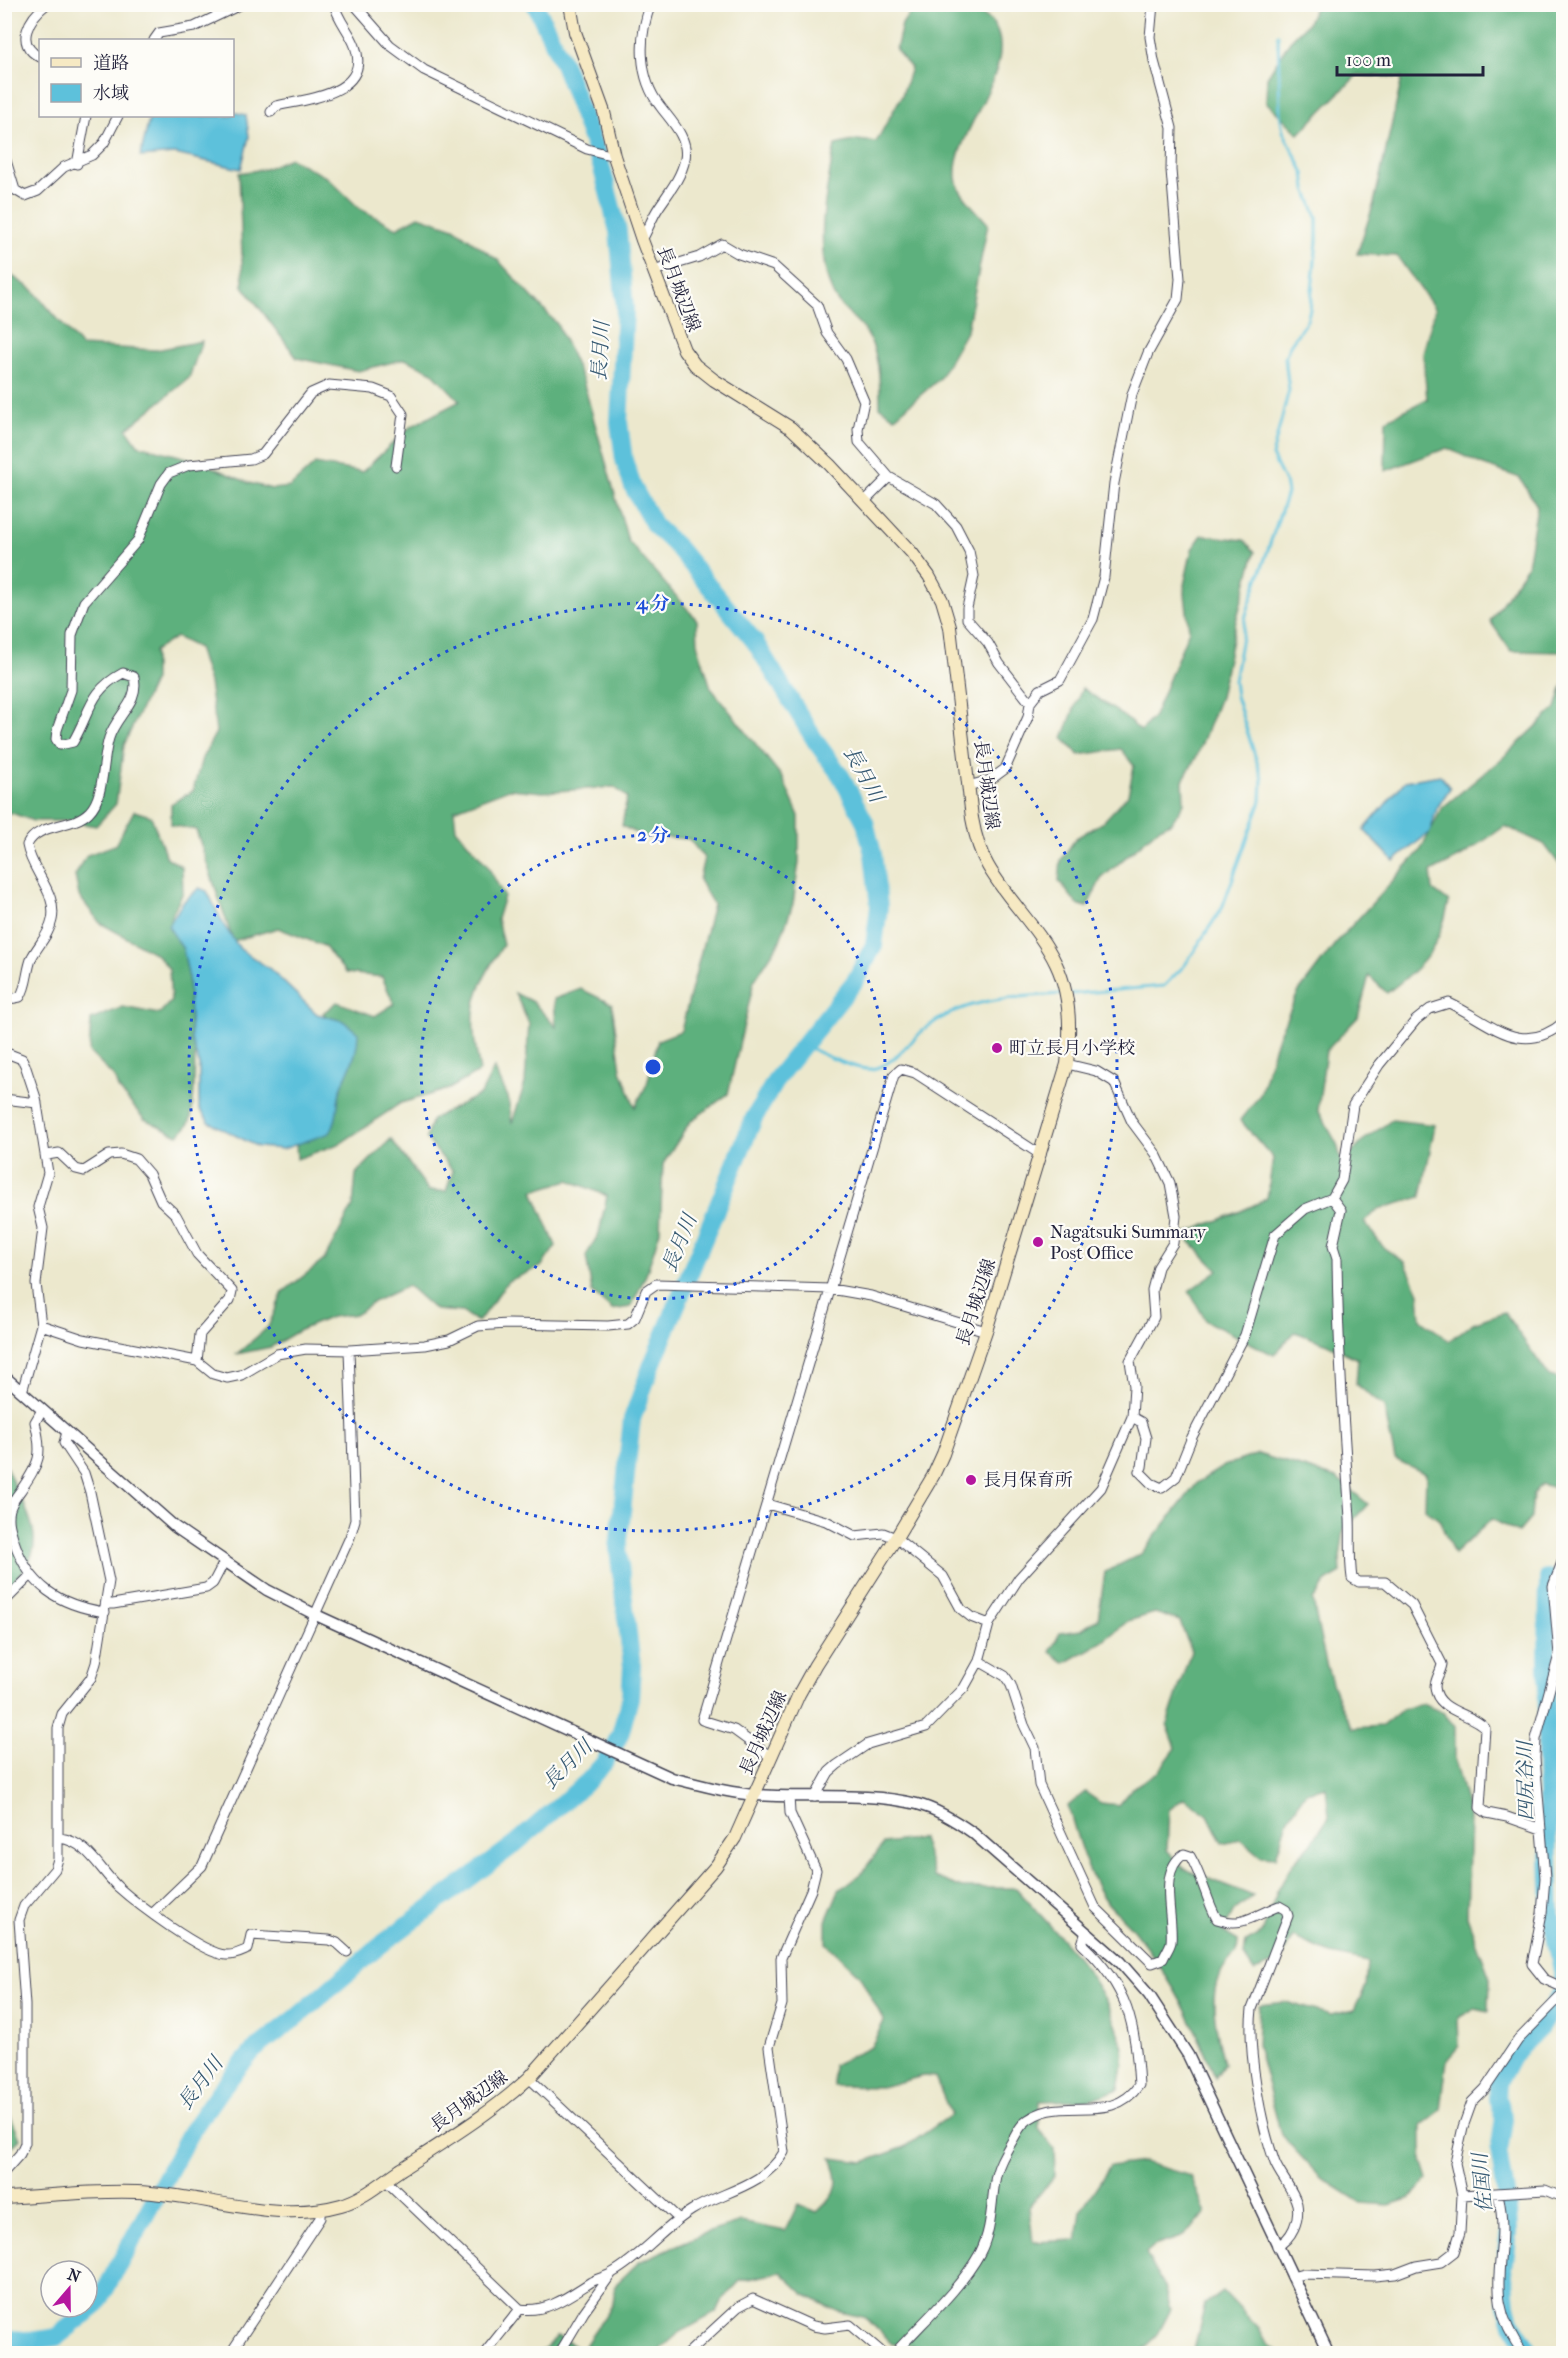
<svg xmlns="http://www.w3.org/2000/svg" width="1568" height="2358" viewBox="0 0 1568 2358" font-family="'IM FELL French Canon','Noto Serif JP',serif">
	<rect width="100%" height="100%" fill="#fdfcf7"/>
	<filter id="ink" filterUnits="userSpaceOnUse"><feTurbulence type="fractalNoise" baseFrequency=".0167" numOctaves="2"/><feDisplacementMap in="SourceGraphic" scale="12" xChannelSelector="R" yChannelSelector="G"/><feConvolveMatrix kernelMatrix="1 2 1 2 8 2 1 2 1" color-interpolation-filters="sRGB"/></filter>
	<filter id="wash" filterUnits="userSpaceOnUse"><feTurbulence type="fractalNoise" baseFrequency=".008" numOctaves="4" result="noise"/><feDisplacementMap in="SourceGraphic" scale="24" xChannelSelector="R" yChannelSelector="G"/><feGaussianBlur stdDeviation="1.35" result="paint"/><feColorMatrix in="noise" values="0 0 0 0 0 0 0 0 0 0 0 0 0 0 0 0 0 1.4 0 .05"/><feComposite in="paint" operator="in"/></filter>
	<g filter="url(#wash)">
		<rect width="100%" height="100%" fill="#ece8cd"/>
		<path fill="#5db07d" stroke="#40695c" stroke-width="1.5" d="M1317 4 1563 5V652L1511 651 1490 621 1527 566 1537 506 1520 478 1481 464 1447 448 1385 471 1386 420 1427 399 1423 353 1435 309 1397 256 1357 254 1374 203 1402 78 1357 75 1299 134 1266 102 1267 77 1290 41 1307 24Z
			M915 5H999L974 9C979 13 988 17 992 22 1027 68 938 145 959 188 965 200 979 213 988 224L967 330 939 379 895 417 880 407C880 380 880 350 863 328 853 316 839 308 833 294 813 250 826 190 835 145L857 140 876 142 902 95 911 68 896 50 902 24Z
			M290 158 328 178 360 209 397 228 419 216 454 228 499 261 557 324 583 381 628 541 697 620 698 646 711 688 782 777 799 816V862L793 904 779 943 754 981 728 1094 690 1122 663 1164 660 1231 646 1275 631 1307 612 1310 592 1292 586 1256 599 1233 607 1196 569 1180 533 1191 556 1246 541 1267 508 1281 478 1322 462 1312 435 1310 408 1286 375 1301 357 1314 331 1317 298 1331 271 1347 237 1354 268 1327 283 1292 324 1260 353 1206 356 1174 391 1139 429 1191H446L453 1171 426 1138 432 1119 481 1094 494 1068 508 1097 512 1123 525 1083 529 1024 515 993 533 1002 556 1027 554 999 581 989 612 1004 621 1070 635 1107 647 1084 658 1040 681 1031 713 904 699 880 704 858 689 839 643 836 622 826 627 797 614 787 543 792 509 789 454 810 456 829 487 865 504 896 497 919 503 945C471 995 468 1013 480 1071L449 1089 401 1103 341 1143 297 1159 295 1128 345 1041 323 1013 337 1002 375 1016 394 1004 382 977 346 973 324 946 278 928 233 941 196 830 171 825V804L193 791 202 758 216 732 209 683 198 648 176 637 154 651V680L124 745 116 804 96 826 67 821H33L12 813 5 814 6 272 32 289 81 346 156 350 202 341 189 378 127 429 138 445 195 460 249 483 272 489 290 487 315 464 362 472 410 427 460 401 431 371 405 359 358 371 297 358 243 286 239 173 265 169Z
			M1202 535 1244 540 1255 552 1235 625 1220 697 1197 756 1183 780 1184 803 1172 822 1158 829 1101 879 1087 907 1077 904 1059 881 1061 860 1076 838 1103 822 1128 795 1134 766 1121 749 1079 755 1063 738 1082 688 1122 715 1141 731 1154 716 1189 630 1184 585 1192 549Z
			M1563 685V869L1544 844 1505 826 1462 856 1431 872 1433 890 1449 902C1438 951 1426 963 1387 993L1369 976 1358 1017 1326 1051 1318 1110 1337 1144 1342 1163 1365 1139 1392 1120 1435 1125 1421 1197 1379 1209 1364 1222 1384 1248 1405 1262 1419 1293 1421 1319 1449 1341 1473 1323 1504 1312 1549 1376 1563 1379V1490L1541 1484 1533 1494 1531 1518 1518 1533 1492 1519 1454 1554 1439 1520 1425 1509 1426 1474 1395 1459 1384 1407 1356 1384 1358 1359 1325 1343 1295 1332 1274 1355 1206 1321 1189 1291 1218 1270 1183 1235C1211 1221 1241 1214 1267 1198L1273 1158 1240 1120 1260 1095 1277 1039 1298 993 1335 944 1420 851 1442 808 1505 756 1556 708Z
			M134 811 151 816 166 857 182 867 183 892 170 919C174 922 181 926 184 931 196 949 198 1098 190 1121 188 1127 182 1131 178 1135L144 1119 118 1088 114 1077 89 1052 91 1020 123 1007 159 1014 171 1001 169 969 156 954 100 923 79 896 75 876 87 855 115 845Z
			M1258 1454 1336 1478 1368 1504 1344 1530 1340 1557 1341 1573 1327 1581 1313 1600C1321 1644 1329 1690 1353 1728L1382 1726 1403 1709 1423 1704 1444 1713 1455 1727V1759L1470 1818 1467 1916 1490 1978 1489 2011 1475 2008 1458 2018 1459 2046 1447 2060 1441 2110 1422 2125V2161L1428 2180 1411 2198 1389 2205 1361 2203 1320 2177 1281 2135 1257 2045 1259 2005 1286 2002 1331 2015 1354 2010 1366 1986 1368 1962 1331 1954 1293 1937 1279 1962 1254 1971 1244 1956 1246 1942 1262 1933 1277 1892 1293 1863 1311 1844 1329 1817 1326 1787 1306 1792 1287 1821 1276 1857 1261 1856 1241 1839 1222 1843 1208 1815 1184 1798 1169 1810 1167 1850 1185 1869 1253 1896 1234 1911 1223 1932 1238 1941 1237 1953C1201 1983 1216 2024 1224 2064L1215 2078C1196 2024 1169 1975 1133 1929 1124 1918 1110 1908 1102 1896 1085 1867 1077 1837 1068 1806L1085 1792 1101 1803 1118 1805 1132 1788 1158 1772 1176 1748 1167 1724 1191 1651 1180 1621 1155 1613 1128 1621 1102 1642 1065 1663 1050 1652 1060 1633 1081 1630 1098 1619 1105 1572 1141 1554 1198 1482 1224 1466Z
			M4 1461C21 1509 62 1545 5 1588Z
			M922 1838 934 1877 962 1888H1016C1060 1937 1108 1981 1123 2048 1125 2060 1121 2077 1119 2089L1089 2100 1040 2101 1039 2129 1054 2149 1055 2175 1029 2207 1033 2242 1077 2240 1081 2210 1110 2166 1143 2162 1191 2176 1206 2214 1181 2237 1154 2246 1146 2253 1164 2287 1171 2309 1157 2336 1139 2353H910L912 2345 892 2344 866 2318 837 2311 804 2294 781 2272 740 2281 723 2299 717 2312 679 2333 656 2353 538 2354 558 2336 582 2350 613 2304 615 2285 639 2262 700 2235 741 2222 785 2231 798 2204 817 2212C838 2193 842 2185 831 2158L864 2162 905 2147 951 2115 935 2077 923 2076 881 2087 833 2086V2065L871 2047 884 2021 859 1975 826 1943V1921L839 1890 861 1874 884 1843Z
			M5 2103 20 2139 9 2150 5 2147Z
			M1223 2291 1259 2329 1267 2344 1280 2353H1193L1205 2304Z"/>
		<path fill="#5dc1db" stroke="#40728b" stroke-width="1.5" d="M233 112 246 115 249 137 241 169 175 154 140 157 150 116H232Z
			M1440 775 1450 788 1437 808 1430 832 1394 861 1364 830 1405 781Z
			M199 888 207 891 225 927 240 949 270 969 317 1014 343 1021 358 1033C358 1058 347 1070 340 1092 336 1108 339 1117 330 1133L283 1149 258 1147 209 1122 199 1108V1064L191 1039 188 974 183 949 168 926 183 902Z"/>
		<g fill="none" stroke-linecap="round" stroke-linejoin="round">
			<path stroke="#5dc1db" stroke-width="3" d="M1070 994 1164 986 1185 965 1222 908 1261 801 1262 778 1236 696 1234 681 1246 615 1287 493 1285 482 1272 456 1289 390 1285 358 1290 345 1307 320 1310 309 1317 241V217L1306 189 1304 173 1283 131 1280 114 1278 35
				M803 1044C816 1052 857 1071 872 1069 894 1066 912 1037 930 1025 970 997 1016 997 1063 994"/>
			<path stroke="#5dc1db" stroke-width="18" d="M1548 1578 1546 1764 1551 1914 1564 1981
				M4 2338 32 2341 57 2337 97 2305 190 2133 220 2090 253 2051 297 2017 378 1947 515 1844 588 1781 605 1762 620 1735 630 1698 632 1666 618 1549 632 1419 651 1367 754 1118 777 1078 855 981 874 945 879 907 873 854 865 822 841 776 816 742 755 642 678 548 654 525 633 487 624 460 619 422 625 309 618 231 601 165 564 66 535 4
				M1532 2354 1511 2320 1507 2305 1504 2268 1509 2232 1508 2208 1499 2151 1504 2119 1497 2098 1498 2083 1512 2056 1541 2027 1560 1995"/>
		</g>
	</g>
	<g filter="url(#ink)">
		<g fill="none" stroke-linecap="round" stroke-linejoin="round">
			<defs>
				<path id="minor" d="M354 4 390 45 424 70 587 149 614 156
					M154 40 159 33 194 27 242 4
					M40 57C13 44 30 17 47 4
					M271 112 276 106C307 99 372 94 355 46 350 32 338 20 334 4
					M4 154 15 190 25 196 38 191 64 167 92 155 104 143 118 116
					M77 164 86 116
					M642 240C648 230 652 217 659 207 669 192 681 178 685 159 689 138 671 121 660 106 638 78 638 36 651 4
					M653 271 699 257 722 244 739 254 774 266 817 305 827 333 846 359 864 401 858 429 859 442 889 477 936 504 956 526 969 551 974 576 967 608V619L988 643 999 663 1030 703
					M864 502 889 477
					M968 786 990 780 1005 769 1028 717 1030 703 1040 690 1060 680 1093 619 1104 577 1114 483 1132 394 1148 353 1178 299 1180 279 1171 170 1172 128 1154 61 1150 37 1153 4
					M4 1000 20 997C28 985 26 971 32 957 39 944 49 935 52 920 58 893 31 871 27 845 38 822 72 829 89 812 105 797 102 759 109 738 116 715 140 702 134 677L123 673C89 691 91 711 73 742L60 745 56 739 57 730 71 690 72 635 84 602 138 540 161 484 169 473 189 465 251 459 263 454 311 393 329 385 373 389 391 396 403 414 396 466
					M4 1052 22 1059 25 1065 36 1098 48 1173 38 1207 43 1228 36 1284 41 1325 22 1392
					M4 1099 37 1103
					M47 1155 59 1153 76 1169 84 1171 109 1155 121 1154 136 1159 149 1174 161 1201 176 1215 197 1254 232 1291 230 1300 200 1334 197 1361
					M1332 1198 1341 1210 1333 1246 1337 1259C1338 1346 1344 1431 1350 1518 1351 1538 1349 1558 1352 1578L1359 1582H1385L1412 1605 1442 1664C1441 1672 1435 1679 1435 1687 1437 1712 1472 1713 1485 1728L1480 1808 1487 1813 1507 1817 1541 1829
					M41 1325 83 1339 197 1361 213 1374 227 1378 241 1375 277 1354 306 1349 349 1350 425 1345 449 1340 478 1326 507 1324 608 1326 628 1324 635 1318 646 1291 656 1284 831 1289 871 1296 986 1331
					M42 1410 35 1422C43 1455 40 1462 21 1490 17 1495 12 1503 10 1509 7 1521 11 1530 14 1541 29 1586 58 1605 105 1612
					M1132 1417 1141 1422 1146 1438 1142 1467 1139 1471 1151 1483 1162 1488 1176 1477 1192 1437 1245 1335 1275 1235 1305 1209 1332 1198 1342 1180 1353 1105 1379 1065 1416 1020 1430 1009 1449 1003C1490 1022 1521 1059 1564 1022
					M767 1504 826 1521 855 1536 883 1533 896 1538 943 1576 961 1609 971 1617 989 1624
					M1564 1557 1553 1586 1559 1655 1536 1739 1535 1758 1545 1878 1542 1913 1532 1964 1544 1979 1564 1988
					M4 1602 30 1576
					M106 1603 113 1604 206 1588 213 1583 224 1562
					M979 1661 1005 1676 1011 1685 1024 1725 1035 1748 1039 1785 1095 1907 1152 1963 1163 1959C1165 1954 1170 1947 1171 1942 1174 1915 1157 1872 1184 1854L1190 1856C1202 1876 1206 1899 1217 1919 1243 1928 1254 1915 1279 1906L1286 1910 1288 1916 1252 2009C1247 2049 1261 2125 1275 2163 1281 2177 1293 2189 1297 2204 1300 2220 1292 2239 1277 2246
					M771 1757 734 1730 702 1720 894 1075 901 1069 915 1073 1041 1155
					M815 1797 829 1772 837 1765 868 1744 926 1727 964 1688 979 1661 989 1624 1019 1578 1101 1488 1132 1417 1134 1386 1130 1361 1154 1317 1152 1290 1158 1267 1173 1243 1176 1216 1170 1183 1156 1154 1132 1122 1114 1082 1096 1071 1067 1064
					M60 1838C88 1842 99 1869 118 1887 137 1904 203 1954 226 1955 234 1956 241 1952 248 1949L251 1935 329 1940 337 1943 347 1952
					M152 1914 202 1866 350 1537 355 1520 349 1350
					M529 2078 679 2219
					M4 2172 20 2154 25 2143V2005L19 1920 24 1906 55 1869 58 1859V1728L62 1714 91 1678 96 1663 109 1581 90 1492 84 1473 64 1443 67 1432
					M385 2180 520 2309
					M1498 2194C1513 2257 1477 2292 1524 2354
					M1462 2195 1545 2190 1564 2198
					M1292 2277 1303 2274 1375 2276 1395 2274 1416 2266 1441 2262 1454 2252 1460 2233 1462 2195 1455 2163 1463 2127 1472 2102 1485 2089 1518 2040 1564 1993
					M230 2354 320 2218V2209
					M484 2354 520 2309C547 2313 569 2296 591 2282 598 2278 606 2277 612 2273 642 2256 663 2228 692 2210 721 2192 765 2186 784 2152L769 2047 782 2004 781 1958 811 1890 816 1870 790 1813 789 1796
					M559 2354 584 2312 612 2273
					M687 2354 738 2307 753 2299 813 2326 825 2328 850 2325 884 2354
					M894 2354C923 2321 959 2291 980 2253 992 2230 991 2205 995 2181 997 2167 1004 2155 1011 2143 1015 2137 1018 2129 1023 2124 1057 2091 1110 2128 1139 2085 1135 2023 1129 1988 1082 1944L1086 1932"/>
				<path id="tertiary" d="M4 1376 175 1527 267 1590 316 1615 672 1778C701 1785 728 1793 757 1795 809 1799 866 1791 917 1804 937 1809 956 1821 973 1833L1120 1962 1149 1995 1188 2055 1329 2354"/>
				<path id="secondary" d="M4 2198C48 2196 93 2190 137 2192 204 2194 274 2224 341 2205 363 2199 381 2183 400 2170 445 2141 490 2114 529 2078L716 1866 735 1838 799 1694 815 1665 896 1538 933 1476 943 1454 986 1331 1067 1064C1071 1031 1071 995 1056 964 1039 928 1008 901 988 866 979 851 975 835 972 818L950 627 942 600 929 576 912 553 830 465 791 428 714 380 695 365 684 350 642 240 614 156 604 112 575 32 570 4"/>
			</defs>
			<use href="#minor" stroke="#404051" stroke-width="11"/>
			<use href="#tertiary" stroke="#404051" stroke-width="13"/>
			<use href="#secondary" stroke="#404051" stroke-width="14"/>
			<use href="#minor" stroke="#fff" stroke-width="9"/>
			<use href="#tertiary" stroke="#fff" stroke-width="10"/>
			<use href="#secondary" stroke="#f6e9c3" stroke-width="12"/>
		</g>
	</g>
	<g fill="none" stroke="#1d4ed8" stroke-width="3" stroke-dasharray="3 6">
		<circle cx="653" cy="1067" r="232"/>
		<circle cx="653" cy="1067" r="464"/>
	</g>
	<g fill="#b5179e" stroke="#fdfcf7" stroke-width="2">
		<circle cx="997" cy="1048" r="6"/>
		<circle cx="1038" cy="1242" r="6"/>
		<circle cx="971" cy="1480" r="6"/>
	</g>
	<g text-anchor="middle" stroke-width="4.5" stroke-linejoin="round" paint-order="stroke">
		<g font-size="18" fill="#22223b" stroke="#fdfcf7">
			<text transform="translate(679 289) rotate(69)" y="6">長月城辺線</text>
			<text transform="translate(987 785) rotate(82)" y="6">長月城辺線</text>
			<text transform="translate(976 1302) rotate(-72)" y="6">長月城辺線</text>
			<text transform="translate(763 1733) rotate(-66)" y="6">長月城辺線</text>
			<text transform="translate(469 2101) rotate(-36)" y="6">長月城辺線</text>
		</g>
		<g font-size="18" fill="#22223b" stroke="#fdfcf7" text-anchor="start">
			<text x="1009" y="1054">町立長月小学校</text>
			<text x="1050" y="1238">Nagatsuki Summary<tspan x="1050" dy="21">Post Office</tspan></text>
			<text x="983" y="1486">長月保育所</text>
		</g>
		<g font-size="20" font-style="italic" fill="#375a73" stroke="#fdfcf7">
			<text transform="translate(600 351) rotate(-87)" y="7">長月川</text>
			<text transform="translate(864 774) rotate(61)" y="7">長月川</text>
			<text transform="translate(679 1243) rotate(-68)" y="7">長月川</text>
			<text transform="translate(567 1764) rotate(-45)" y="7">長月川</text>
			<text transform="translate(1525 1781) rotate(-91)" y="7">四尻谷川</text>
			<text transform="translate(200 2083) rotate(-53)" y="7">長月川</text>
			<text transform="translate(1482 2183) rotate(-95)" y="7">佐国川</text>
		</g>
	</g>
	<circle cx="653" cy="1067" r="9" fill="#1d4ed8" stroke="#fdfcf7" stroke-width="3"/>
	<g font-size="18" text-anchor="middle" font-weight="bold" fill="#1d4ed8" stroke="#fdfcf7" stroke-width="4.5" stroke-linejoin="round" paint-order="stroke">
		<text x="653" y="609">4 分</text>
		<text x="653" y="841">2 分</text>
	</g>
	<rect width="1568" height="2358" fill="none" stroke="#fdfcf7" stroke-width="24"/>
	<rect x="39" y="39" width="195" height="78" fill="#fdfcf7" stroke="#a5a5ac" stroke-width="1.5"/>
	<rect x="51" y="58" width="30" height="9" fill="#f6e9c3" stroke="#a5a5ac" stroke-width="1.5"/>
	<text x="93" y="69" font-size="18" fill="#22223b">道路</text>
	<rect x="51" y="84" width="30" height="18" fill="#5dc1db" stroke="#a5a5ac" stroke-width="1.5"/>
	<text x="93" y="99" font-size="18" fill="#22223b">水域</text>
	<g transform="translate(69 2289) rotate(20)"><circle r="28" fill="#fdfcf7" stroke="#a5a5ac" stroke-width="1.5"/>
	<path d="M0-4.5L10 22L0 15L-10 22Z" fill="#b5179e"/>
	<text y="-9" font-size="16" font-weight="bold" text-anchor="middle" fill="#22223b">N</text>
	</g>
	<path d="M1337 66v9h146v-9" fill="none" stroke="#22223b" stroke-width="3"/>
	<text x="1346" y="66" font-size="18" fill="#22223b" stroke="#fdfcf7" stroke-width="4.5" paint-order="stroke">100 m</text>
</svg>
